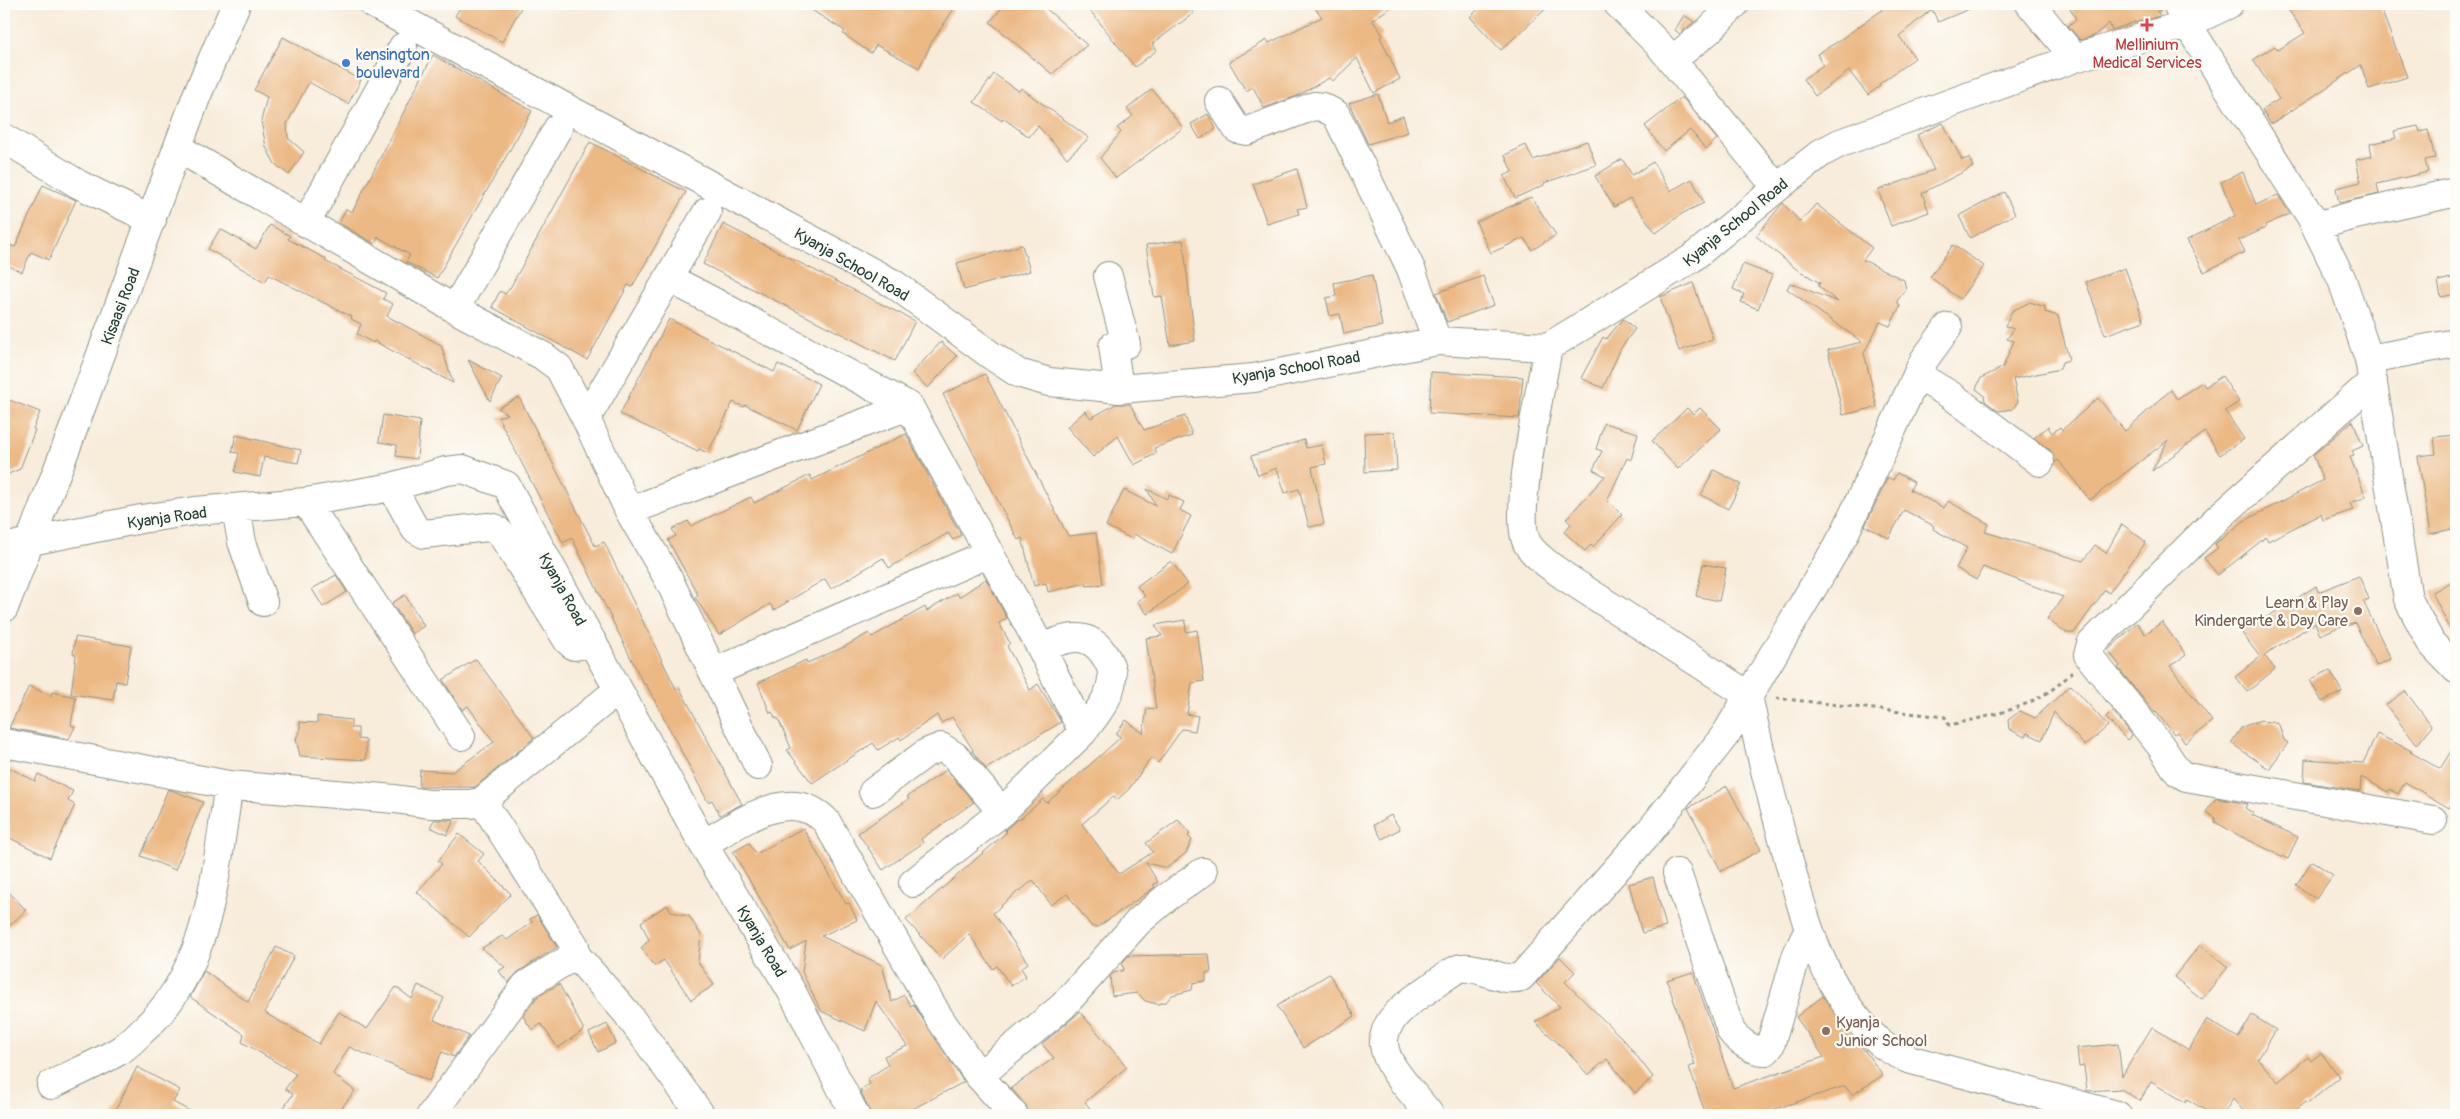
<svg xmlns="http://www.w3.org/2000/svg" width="2460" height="1119" viewBox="0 0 2460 1119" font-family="Pangolin,sans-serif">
	<rect width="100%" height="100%" fill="#fdfcf7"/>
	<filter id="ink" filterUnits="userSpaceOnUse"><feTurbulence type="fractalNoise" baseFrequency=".02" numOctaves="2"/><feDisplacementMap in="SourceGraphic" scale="10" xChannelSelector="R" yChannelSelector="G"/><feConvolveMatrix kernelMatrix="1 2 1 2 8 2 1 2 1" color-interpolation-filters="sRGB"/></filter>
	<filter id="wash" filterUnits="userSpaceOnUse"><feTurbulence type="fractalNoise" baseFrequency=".0096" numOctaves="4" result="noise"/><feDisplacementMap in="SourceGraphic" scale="20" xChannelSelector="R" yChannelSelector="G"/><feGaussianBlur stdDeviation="1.12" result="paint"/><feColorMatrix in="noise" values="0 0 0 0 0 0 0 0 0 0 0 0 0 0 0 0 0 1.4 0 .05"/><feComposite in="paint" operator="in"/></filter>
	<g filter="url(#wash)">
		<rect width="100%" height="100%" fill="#f8ecda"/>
		<g id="blocks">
			<path fill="#ecb985" d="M462 4H523L502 42 455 16Z
				M802 4H957L932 42 919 68 876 45 871 53 843 34 845 31Z
				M1005 4H1041L1087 45 1052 74 990 22Z
				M1085 4H1186L1194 13 1152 44 1157 50 1135 67Z
				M1312 4H1396L1372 20 1383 35 1380 37 1400 79 1374 93 1357 58 1333 81 1329 78 1297 96 1264 108 1253 87 1246 91 1229 62 1267 40 1269 43 1322 17Z
				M1484 4H1551L1501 50 1470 17Z
				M1877 4H1981L1938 22 1932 9 1899 36 1915 58 1879 84 1880 86 1868 95 1849 71 1815 96 1803 79 1823 65 1817 54 1837 42 1882 10Z
				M2068 4H2161L2162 9 2157 11 2160 16 2135 23V22L2112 30 2109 23 2094 36 2080 40 2068 26 2076 19Z
				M2284 4H2379L2407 77 2369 89 2361 65 2271 124 2262 110 2279 99 2253 60 2275 46 2278 50 2305 33Z
				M1684 15 1694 22 1680 34 1675 30Z
				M283 37 361 80 348 104 309 82 287 124 288 138 304 152 289 175 275 164 266 147 261 121 267 97 254 90Z
				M433 55 532 111 437 278 406 262 410 255 378 237 375 244 339 223 346 209 352 212 356 205Z
				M994 74 1019 91 1021 88 1089 138 1067 158 1038 126 1029 137 1003 118 1002 121 974 102Z
				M1152 89 1183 128 1116 178 1100 158 1121 132 1117 128 1133 116 1127 109Z
				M1378 94 1387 122 1403 116 1408 132 1368 144 1349 103Z
				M1682 97 1717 139 1706 149 1690 130 1664 151 1645 126Z
				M1208 114 1216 129 1200 139 1191 124Z
				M1943 123 1962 160 1969 158 1973 167 1922 193 1929 212 1891 226 1878 190 1934 170 1917 135Z
				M2418 126 2420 132 2428 130 2435 158 2425 160 2428 172 2377 184 2379 194 2339 203 2336 188 2361 182 2356 160 2372 156 2370 144 2396 138 2394 131Z
				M1587 141 1596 165 1544 183V185L1515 198 1504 176 1512 172 1505 155 1526 145 1533 160Z
				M590 142 686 192 632 287 628 285 587 360 492 307 500 291 505 294 510 288Z
				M1622 159 1632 175 1653 162 1670 191 1692 179 1704 203 1683 213 1656 233 1630 198 1614 207 1595 176Z
				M1297 169 1307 207 1297 209 1299 214 1267 224 1253 184Z
				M2243 172 2256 205 2278 195 2290 214 2265 225 2266 228 2239 240 2245 252 2204 272 2187 240 2235 216 2221 182Z
				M43 185 76 200 49 260 31 252 22 272 4 264V243L15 247Z
				M2004 192 2015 214 1970 238 1959 216Z
				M1531 197 1556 235 1532 250 1524 238 1491 253 1476 222Z
				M1783 203 1800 222 1816 204 1872 248 1863 260 1904 280 1906 289 1897 301 1900 306 1890 326 1880 322 1864 353 1877 407 1843 415 1828 350 1862 342 1787 289 1790 283 1838 302 1818 286 1820 283 1795 268 1756 236Z
				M723 224 915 321 895 361 703 264Z
				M270 225 290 236 288 239 326 259 325 261 386 293 383 299 393 304 387 316 441 345 453 383 374 341 373 343 357 334 361 324 351 319 352 317 269 275 265 282 208 249 220 229 256 249Z
				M1183 240 1195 341 1170 345 1162 296 1154 297 1146 245Z
				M1022 245 1030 271 964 290 957 263Z
				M1953 245 1984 266 1960 299 1930 277Z
				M1743 264 1772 275 1758 309 1741 302 1744 294 1733 289Z
				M2125 268 2144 321 2105 335 2086 282Z
				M1372 275 1382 326 1344 334 1340 314 1330 316 1326 298 1336 296 1334 283Z
				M1483 276 1494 305 1447 322 1436 293Z
				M2456 277V294L2441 297 2438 281Z
				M1693 283 1713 339 1679 351 1660 297Z
				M2030 302 2045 307V312L2058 316 2069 360 2062 362 2060 369 2013 379 2018 401 2013 409 1998 411 1985 401 1984 395 1976 389 1981 378 2003 367 2014 341 2007 339 2014 329 2005 326 2012 311Z
				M669 319 774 372 778 364 819 384 797 430 745 405 744 407 733 402 708 453 699 449 698 451 620 414Z
				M1623 319 1635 329 1621 348 1603 388 1581 378 1603 337 1606 339Z
				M941 342 957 356 928 388 912 373Z
				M468 360 502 378 490 401Z
				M1431 372 1523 377 1519 418 1429 413Z
				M985 374 1068 536 1096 533 1103 584 1087 586 1086 583 1048 592 1046 583 1034 586 1022 538 1018 540 943 394Z
				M2222 376 2239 402 2225 411 2244 439 2220 455 2205 432 2152 471 2168 440 2090 500 2058 460 2055 462 2050 450 2034 438 2048 427 2052 433 2060 427 2062 430 2098 398 2125 431 2171 390 2177 399 2202 382 2205 387Z
				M519 397 595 546 604 542 676 689 679 687 742 804 720 815 712 800 708 802 646 684 644 685 572 538 563 543 498 417 508 414 498 408Z
				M4 398 40 412 33 429 35 430 20 469 4 476Z
				M1116 404H1130L1144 430 1185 416 1192 435 1154 448 1157 453 1134 465 1118 436 1093 457 1067 427 1085 411 1091 418Z
				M1687 408 1693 414 1700 408 1721 429 1678 469 1652 441Z
				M383 415 420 421 417 459 396 456 397 445 379 442Z
				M2353 421 2363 446 2352 451 2354 455 2350 457 2366 497 2350 503 2353 510 2323 520 2321 514 2268 541 2266 537 2218 575 2204 558 2218 548 2215 544 2244 521 2323 480 2313 455Z
				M1604 423 1638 433 1631 460 1627 458 1607 501 1622 515 1593 547 1591 545 1585 551 1564 532 1571 524 1566 519 1605 476 1593 470 1602 451 1596 449Z
				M1395 432 1397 470 1365 472 1364 433Z
				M906 434 961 535 953 540 948 533 889 568 883 558 831 589 825 579 774 610 770 604 719 635 695 597 698 595 668 540 676 536 672 529 688 521 691 526 751 497 754 503 810 475 812 480Z
				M236 435 301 450 298 463 264 457 260 477 235 472 239 453 232 452Z
				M2456 435V528L2430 534 2418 456 2436 454 2434 437Z
				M1304 440 1306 448 1322 445 1326 464 1312 467 1324 524 1309 527 1299 489 1285 493 1277 468 1258 475 1251 456Z
				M1714 470 1741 484 1728 509 1701 495Z
				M1897 473 1914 482 1910 490 1944 508 1948 501 1989 524 1985 532 2083 561 2095 545 2106 553 2122 524 2146 542 2109 593 2105 590 2074 633H2067L2047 619 2063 597 1983 567 1976 580 1956 568 1967 548 1933 529 1934 526 1904 510 1889 538 1865 526 1888 477 1893 480Z
				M1147 489 1167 499 1169 495 1184 502 1180 510 1191 516 1172 554 1134 534 1132 539 1106 526 1124 490 1156 506Z
				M1171 561 1188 584 1147 614 1137 601 1145 596 1137 586Z
				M1703 564 1726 568 1719 601 1696 596Z
				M336 575 347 592 323 607 312 589Z
				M2359 576 2369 599 2363 601 2391 659 2376 666 2355 623 2347 626 2346 624 2320 635 2315 623 2264 655 2275 669 2247 692 2235 677 2260 657 2242 633 2316 586 2318 592Z
				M986 579 1007 618 999 623 1010 643 1007 646 1030 690 1038 684 1061 722 986 769 972 751 973 750 952 717 941 723 937 715 901 740 899 737 878 750 873 743 812 783 787 750 791 748 778 718 776 719 772 712 770 713 758 683 806 660 807 663 844 647 869 633 872 637 925 607 927 611 957 593 959 597Z
				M2456 581V641L2432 592Z
				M405 595 424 626 412 634 392 603Z
				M1185 620 1186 632 1197 630 1204 681 1192 683 1187 714 1198 716 1195 731 1182 729 1158 763 1151 758 1129 789 1117 800 1114 796 1082 824 1119 874 1153 852 1146 843 1178 820 1190 833 1188 836 1192 840 1186 853 1167 868 1146 863 1158 882 1153 885 1155 887 1098 927H1092L1067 894 1051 905 1033 880 1020 891 1019 890 993 913 1028 963 1021 968 1026 976 1011 986 997 966 993 969 969 934 942 959 906 920 1007 832 1005 830 1017 819 1019 820 1043 799 1047 803 1121 737 1116 734 1126 720 1143 733 1147 708 1156 709 1146 638 1162 636 1155 625Z
				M2162 622 2186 655 2170 666 2212 721 2185 743 2177 732 2174 734 2156 712 2155 713 2118 668 2120 666 2108 650 2137 623 2145 634Z
				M75 637 131 646 125 683 116 681 113 700 71 694 76 655 73 654Z
				M476 659 534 738 475 787H419L420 770 452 772 494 742 468 706 462 710 443 680Z
				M2330 670 2342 692 2322 702 2310 680Z
				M2071 685 2108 726 2085 746 2054 712 2042 740 2027 733 2025 737 2009 729 2008 720 2020 711 2035 718Z
				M29 686 51 696 52 692 76 697 71 725 75 727 69 739 9 728Z
				M2405 691 2432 726 2417 745 2386 705Z
				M2113 711 2132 735 2127 740 2106 718Z
				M317 716 351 720V728H358V739L366 740V760L300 756 296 739 300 730V722L317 723Z
				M2261 720 2266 723 2272 721 2279 725 2284 740 2288 743 2269 769 2231 743 2242 727Z
				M2377 734 2412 751 2410 752 2440 769 2456 743V807L2451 804 2449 808 2405 782 2398 794 2390 789 2388 792 2361 777 2360 791 2304 782 2305 759 2363 763Z
				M4 765 35 781 38 774 73 791 68 801 75 805 50 858 4 835Z
				M946 770 974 802 921 839 923 843 883 870 858 833 909 799 907 797Z
				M1727 786 1761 850 1721 871 1688 808Z
				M168 789 203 802 175 870 141 856Z
				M2216 798 2247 804 2245 808 2253 813 2252 815 2298 837 2288 859 2240 836 2215 822V818L2206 812Z
				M1391 815 1400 829 1382 839 1374 825Z
				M434 820H454L447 835 430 827Z
				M803 828 846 904 849 903 857 920 821 936 882 965 892 1002 904 995 911 1006 913 1004 964 1082 901 1115H871L860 1090 870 1084 867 1079 888 1065 884 1056 907 1046 876 1001 865 1031 821 1011 802 972 806 941 790 950 733 852 749 843 756 854Z
				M459 834 484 854 478 861 511 894 469 937 417 892 442 864 438 861Z
				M2312 861 2333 875 2316 899 2296 885Z
				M1653 877 1666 927 1642 933 1629 884Z
				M4 887 26 910 4 931Z
				M667 905 672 912 689 916 701 935 698 962 714 985 691 1000 664 960 654 966 641 948 649 940 641 922Z
				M537 915 557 947 518 972 508 983 499 971 505 967 482 948 502 936 507 940 532 922 530 919Z
				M2200 945 2228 967 2202 999 2174 977Z
				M276 947 294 956 265 1013 319 1044 339 1012 367 1029 396 987 412 999 418 985 444 998 434 1020 469 1036 454 1057 442 1052 429 1081 349 1047 333 1074 355 1091 336 1115H279L293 1094 285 1089 296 1074 242 1042 244 1034 190 997 204 971 248 1002Z
				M1209 954 1211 972 1206 973V981L1193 983 1192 990 1172 995 1166 1002 1157 1004 1145 1001 1138 993 1112 996 1110 977 1114 973 1124 970 1122 963 1128 956Z
				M1560 957 1575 972 1565 982 1625 1041 1653 1077 1635 1093 1607 1059 1588 1075 1571 1055 1535 1022 1560 1007 1536 983Z
				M1693 972 1733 1088 1824 1057 1796 1017 1823 996 1883 1075 1852 1095 1845 1086 1757 1115H1706L1689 1067 1695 1065 1667 980Z
				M1329 974 1355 1016 1303 1048 1277 1006Z
				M559 984 584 1030 558 1048 541 1024 532 1030 523 1016 537 997Z
				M1080 1012 1127 1067 1085 1102 1095 1115H1029L1026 1105 1011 1088 1054 1058 1042 1044Z
				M2252 1015 2276 1030 2258 1059 2278 1082 2308 1057 2311 1061 2321 1053 2340 1077 2307 1104 2305 1102 2289 1115H2247L2233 1099 2223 1115H2213L2187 1099 2185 1102 2151 1082 2140 1101 2121 1089 2087 1091 2084 1066 2079 1067 2077 1048 2118 1044 2122 1076 2152 1027 2189 1050 2207 1019 2238 1038Z
				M607 1024 616 1043 598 1052 589 1033Z
				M137 1067 180 1090 173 1102 197 1115H113Z"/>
		</g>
	</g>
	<g filter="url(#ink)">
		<use href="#blocks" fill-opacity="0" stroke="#8c9487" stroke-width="1"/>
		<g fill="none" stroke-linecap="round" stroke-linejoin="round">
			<defs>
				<path id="minor" d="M373 4 894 284 992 356 1018 373 1049 382 1101 387 1119 389 1254 378 1437 341 1548 347 1691 259 1777 188 1821 153 1840 143 2075 58 2187 24 2229 4
					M1618 4 1660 46 1777 188
					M2030 4 2075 58
					M2177 4 2187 24 2311 217 2342 280 2369 359 2408 599 2431 643 2456 669
					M1672 60 1707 32 1735 4
					M1219 101 1237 129 1247 131 1314 106 1322 107 1336 114 1411 269 1437 341
					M4 138 78 184 152 220
					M178 148 455 309 543 356 559 368 586 419 629 511 669 580 758 766
					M306 223 403 47
					M2316 226 2355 215 2456 192
					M1108 276 1126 344 1113 346 1119 389
					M669 278 909 406
					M455 309 558 128
					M1548 347C1542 384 1512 515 1527 543 1535 557 1552 567 1564 576L1748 695C1758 745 1771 796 1785 846 1805 920 1820 986 1878 1041 1886 1049 1898 1054 1908 1059L2117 1115
					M2369 359 2456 343
					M1917 375 1952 396 2040 462
					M2373 381 2218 518 2091 644 2088 655 2160 745 2178 772 2186 777 2433 820
					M586 419 707 212
					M392 487 415 529 424 534 488 527 495 528 502 535 568 641 574 646 593 643
					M306 502 461 736
					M236 508 242 542 263 602
					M629 511 909 406 1041 648 1083 732 1002 812 913 883
					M4 549 31 541 141 519 195 511 306 502 392 487 446 471 463 469 506 485 703 844 792 992 855 1115
					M1041 648C1064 639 1086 629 1103 653 1108 660 1113 670 1112 678 1111 698 1094 717 1083 732
					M714 672 990 553
					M4 743 229 785 395 799 429 804H471L482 801 618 690
					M873 792 926 753 941 747 955 756 1002 812
					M703 844C740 824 789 784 826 821L938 1016 979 1076 1014 1115
					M1677 873 1731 1031C1738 1041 1754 1052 1766 1051L1770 1046 1797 954 1808 931
					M573 952 626 1012 701 1115
					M979 1076 1063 1006 1138 922 1166 898 1203 872
					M51 1085C74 1073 100 1063 122 1049 129 1044 136 1037 142 1031 212 969 215 871 229 785
					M431 1115 526 985 569 959 575 946 482 801
					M1430 1115C1390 1064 1353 1038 1424 992 1433 986 1453 969 1462 968 1483 966 1500 983 1521 977L1650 831 1726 734 1844 535 1917 375 1924 360 1948 327"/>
				<path id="major" d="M4 608 71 435 197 95 236 4"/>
			</defs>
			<use href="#minor" stroke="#8c9487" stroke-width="30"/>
			<use href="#major" stroke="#8c9487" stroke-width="30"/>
			<path stroke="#8c9487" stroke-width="3" stroke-dasharray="4 4" stroke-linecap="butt" d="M1776 698 1945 717 1949 725C1994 715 2040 707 2072 672"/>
			<use href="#minor" stroke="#fff" stroke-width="28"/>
			<use href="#major" stroke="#fff" stroke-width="28"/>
		</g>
	</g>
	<path fill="#e0444e" stroke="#fdfcf7" stroke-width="2" d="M2144.5 17.5h5v5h5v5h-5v5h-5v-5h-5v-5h5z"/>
	<circle fill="#3f7fe0" stroke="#fdfcf7" stroke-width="2" cx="346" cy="63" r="5"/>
	<g fill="#8d6e63" stroke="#fdfcf7" stroke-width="2">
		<circle cx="2358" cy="611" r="5"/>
		<circle cx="1826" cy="1031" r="5"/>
	</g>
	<g text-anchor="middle" stroke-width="4.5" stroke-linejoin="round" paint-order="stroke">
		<g font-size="16" fill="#be3a42" stroke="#fdfcf7">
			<text x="2147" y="50">Mellinium<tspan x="2147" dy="18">Medical Services</tspan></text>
		</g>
		<g font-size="16" fill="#366cbe" stroke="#fdfcf7" text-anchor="start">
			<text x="356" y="60">kensington<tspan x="356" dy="18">boulevard</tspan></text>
		</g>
		<g font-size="16" fill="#1f3d34" stroke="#fdfcf7">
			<text transform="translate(1735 222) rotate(-39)" y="6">Kyanja School Road</text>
			<text transform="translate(852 264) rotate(30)" y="6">Kyanja School Road</text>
			<text transform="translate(120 306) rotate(-69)" y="6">Kisaasi Road</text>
			<text transform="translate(1296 367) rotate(-10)" y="6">Kyanja School Road</text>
			<text transform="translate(167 517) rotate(-8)" y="6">Kyanja Road</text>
			<text transform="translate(563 589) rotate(61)" y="6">Kyanja Road</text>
			<text transform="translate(762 941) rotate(59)" y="6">Kyanja Road</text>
		</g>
		<g font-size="16" fill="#785e54" stroke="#fdfcf7" text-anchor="end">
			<text x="2348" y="608">Learn &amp; Play<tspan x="2348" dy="18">Kindergarte &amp; Day Care</tspan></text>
			<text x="1836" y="1028" text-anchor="start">Kyanja<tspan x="1836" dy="18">Junior School</tspan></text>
		</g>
	</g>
	<rect width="2460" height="1119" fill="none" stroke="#fdfcf7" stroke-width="20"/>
</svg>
